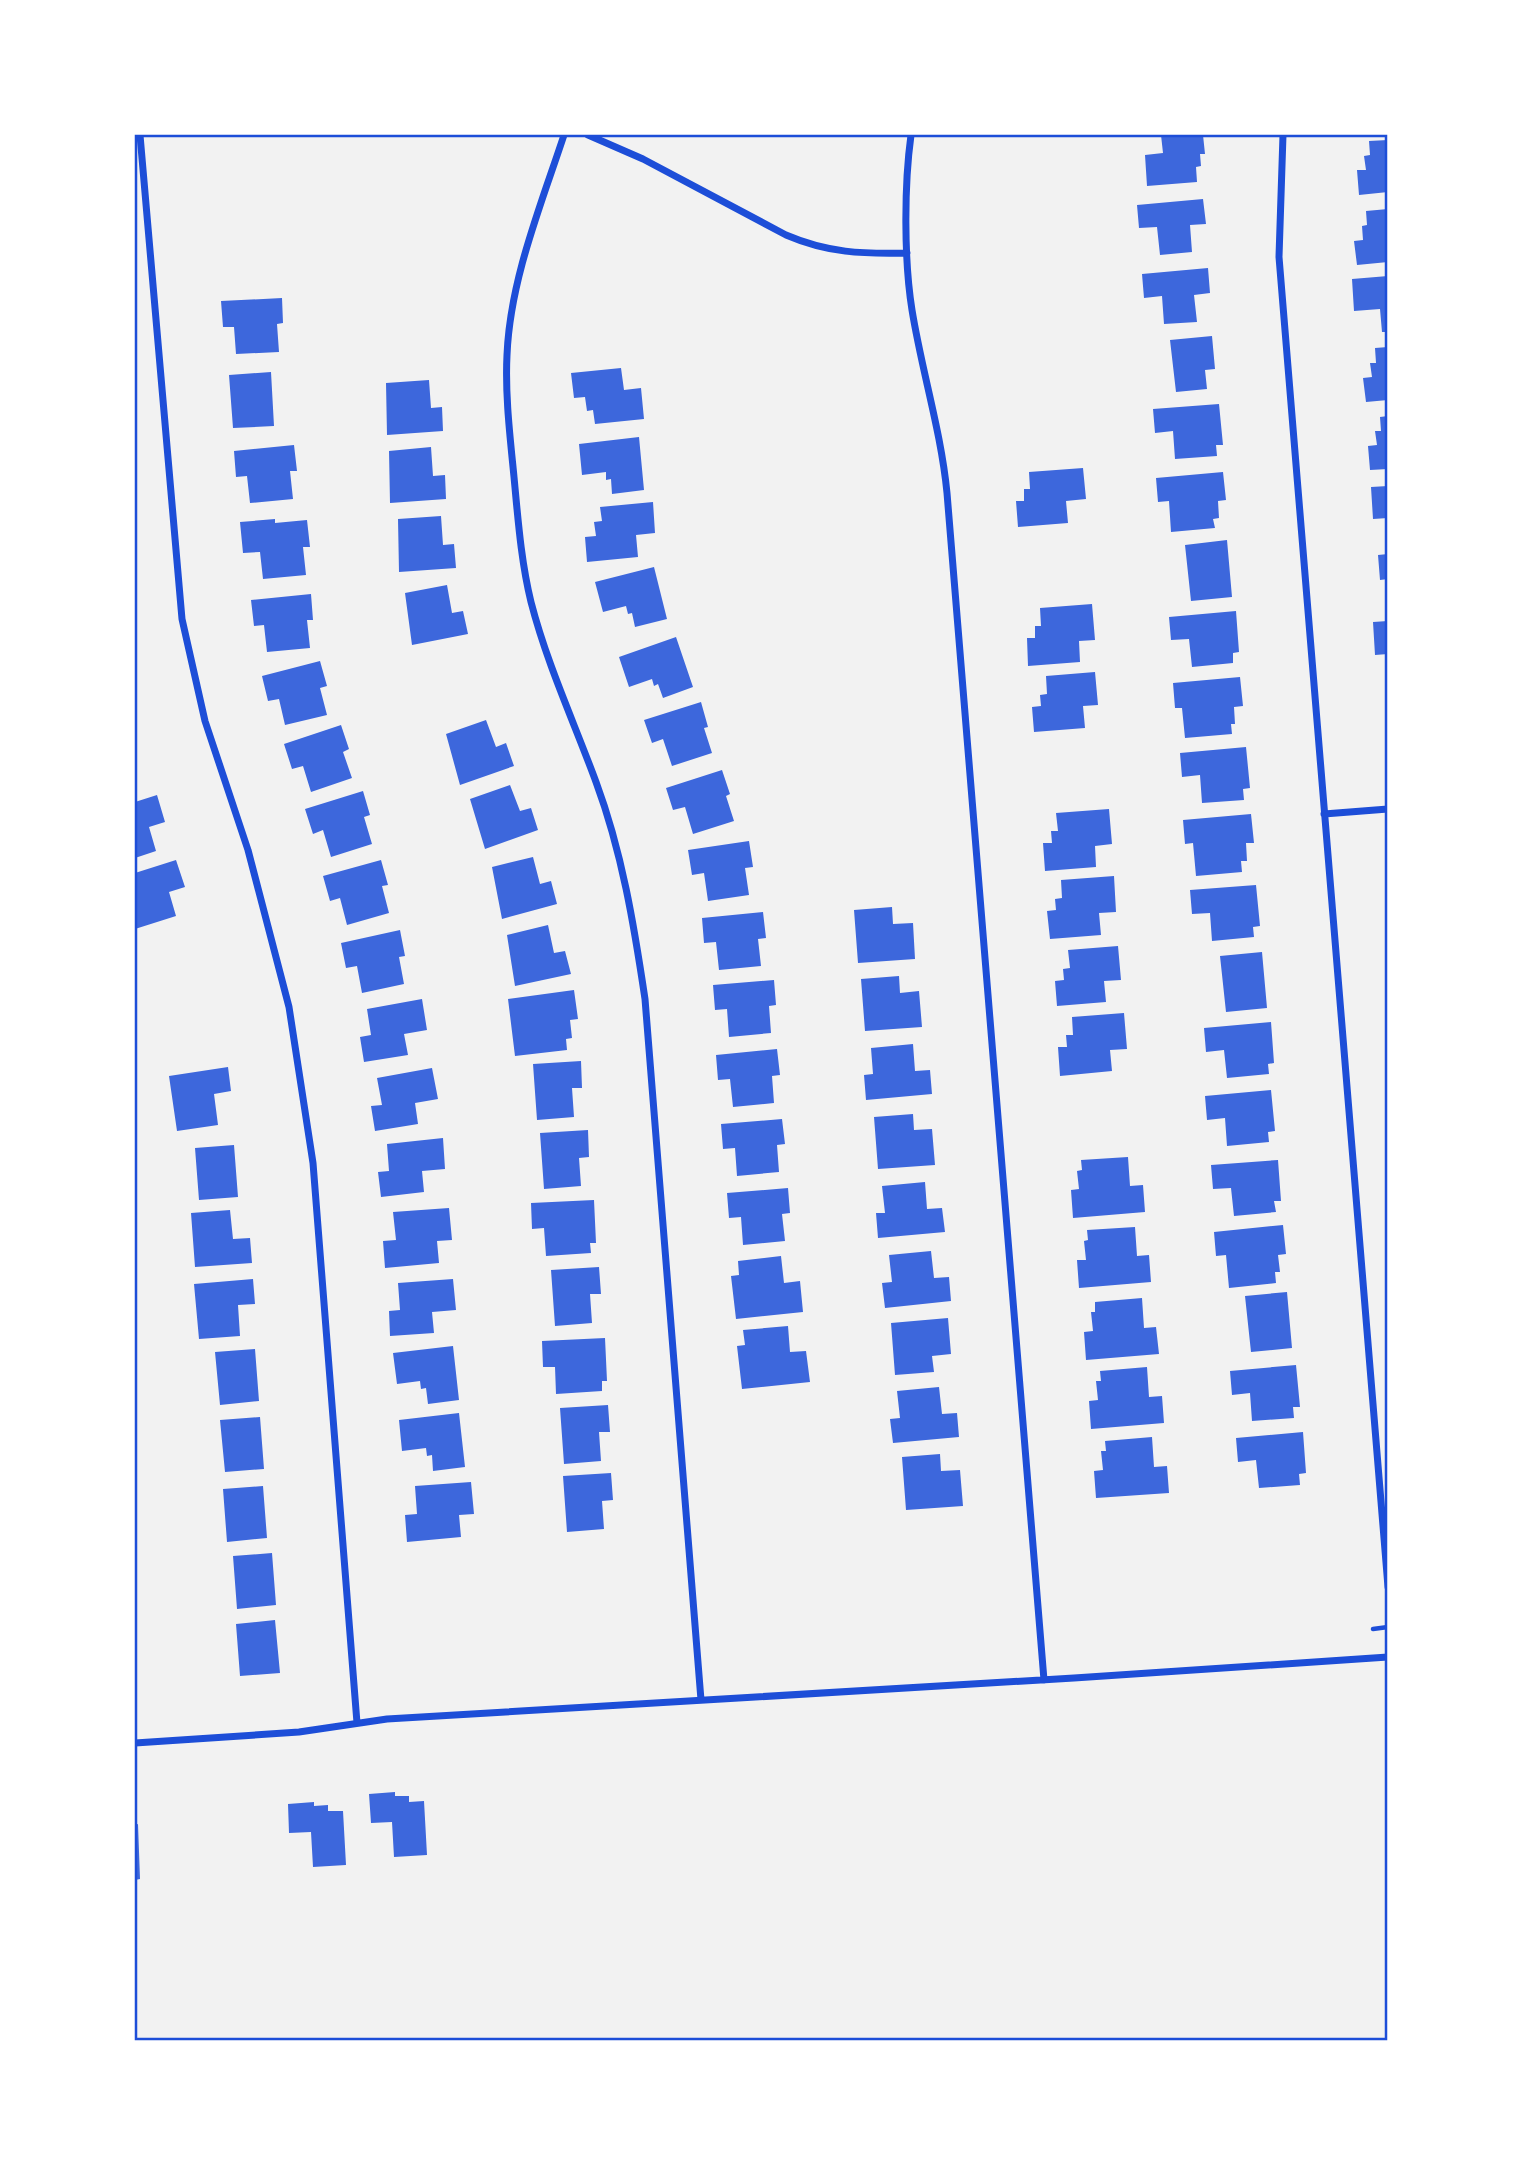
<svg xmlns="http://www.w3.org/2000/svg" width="1523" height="2176" viewBox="0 0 1523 2176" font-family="'IBM Plex Sans',sans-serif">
	<rect width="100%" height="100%" fill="#f2f2f2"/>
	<path fill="#3d67dc" d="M1161 135H1203L1205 154H1200L1201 166 1196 167 1197 182 1147 186 1145 155 1163 153Z
		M1388 140V192L1359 195 1357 170H1366L1364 156 1370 155 1369 141Z
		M1203 199 1206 224 1190 225 1192 252 1160 255 1157 227 1139 228 1137 205Z
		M1388 209V262L1357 265 1354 241 1363 240 1362 226 1367 225 1366 211Z
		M1208 268 1210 293 1194 295 1197 322 1164 324 1162 296 1144 298 1142 274Z
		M1388 276V332H1382L1380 309 1354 311 1352 279Z
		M282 298 283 323 277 324 279 352 236 354 234 327H223L221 301Z
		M1212 336 1215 369 1205 370 1207 389 1176 392 1170 340Z
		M1388 347V400L1366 402 1363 378 1372 377 1370 363H1376L1375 348Z
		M621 368 624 390 641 388 644 419 595 424 593 410 587 411 585 397 574 398 571 373Z
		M271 372 274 426 233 428 229 375Z
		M429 380 431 408 442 407 443 431 387 435 386 383Z
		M1219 404 1223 445H1216L1217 456 1175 459 1173 431 1155 433 1153 409Z
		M1388 416V469L1370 470 1368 446 1377 445 1375 431H1381L1380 417Z
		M639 437 644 490 612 494 611 479 606 480V472L582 475 579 444Z
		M294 445 297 471H290L293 499 250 503 247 476 236 477 234 451Z
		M431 447 433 476 445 475 446 499 390 503 389 451Z
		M1083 468 1086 499 1066 501 1068 523 1018 527 1016 501H1024V489H1030L1029 472Z
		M1223 472 1226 500 1218 501 1219 518 1213 519 1215 528 1171 532 1169 501 1158 502 1156 478Z
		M1388 486V518L1373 519 1371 487Z
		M653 502 655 533 636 535 638 557 587 562 585 537 596 536 594 522 602 521 600 507Z
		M441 516 443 545 454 544 456 568 399 572 398 519Z
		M275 519V523L307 520 310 547H303L306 575 263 579 260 552 243 553 240 522Z
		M1227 540 1232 597 1191 601 1185 545Z
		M1388 554V579L1380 580 1378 555Z
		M654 567 667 619 635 627 632 613 628 614 626 606 603 612 595 582Z
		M447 585 452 613 463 611 468 634 412 645 405 593Z
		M311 594 313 620H307L310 648 267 652 264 625 254 626 251 600Z
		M1092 604 1095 640 1079 641 1080 662 1028 666 1027 638H1035V626H1041L1040 608Z
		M1236 611 1239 652 1233 653V663L1192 667 1189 639 1171 640 1169 617Z
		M1388 621V654L1375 655 1373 622Z
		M676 637 693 687 663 698 658 684 654 686 652 679 629 687 619 657Z
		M320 661 327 686 320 688 327 715 285 725 279 699 268 701 262 676Z
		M1095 672 1098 705 1083 706 1085 728 1034 732 1032 707 1041 706 1040 695 1047 694 1046 676Z
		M1240 677 1243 706 1234 707 1235 724H1231L1232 734 1185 738 1182 708H1175L1173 683Z
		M701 702 708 727 704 728 712 753 672 766 663 739 652 743 644 720Z
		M486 720 496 747 506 743 514 766 460 785 446 734Z
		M341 725 349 749 343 752 352 778 311 792 303 766 292 769 284 744Z
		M1246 747 1250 788 1243 789 1244 800 1202 803 1200 775 1182 777 1180 753Z
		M722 770 730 794 726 796 734 821 693 834 685 807 673 810 666 788Z
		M510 785 520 811 531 808 538 830 485 849 470 799Z
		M363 791 370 815 364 817 372 844 331 857 323 830 313 834 305 809Z
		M157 795 165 822 149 827 156 851 135 858V802Z
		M1109 809 1112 844 1095 846 1096 867 1045 871 1043 843H1052L1051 831H1058L1056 813Z
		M1251 814 1254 843H1246L1247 861H1241L1242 872 1196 876 1193 843 1185 844 1183 820Z
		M749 841 753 867 745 868 749 895 708 901 704 873 692 875 688 850Z
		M533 857 540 884 551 881 557 904 502 919 492 867Z
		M176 860 185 887 169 892 176 916 135 929V873Z
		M381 860 388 885 382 886 389 913 347 925 340 898 330 901 323 876Z
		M1114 876 1116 912 1099 913 1101 935 1050 939 1047 911 1056 910 1055 899 1062 898 1061 880Z
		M1256 885 1260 926 1253 927 1254 937 1212 941 1210 913 1192 914 1190 890Z
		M892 907 893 924 913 923 915 959 858 963 854 910Z
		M763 912 766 938 758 939 761 966 719 970 716 942 704 943 702 918Z
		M548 925 554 953 565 951 571 974 515 986 507 935Z
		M400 930 405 956 399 957 404 984 362 993 357 966 346 968 341 943Z
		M1118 946 1121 980 1104 981 1106 1002 1057 1006 1055 981 1064 980 1063 969 1070 968 1068 950Z
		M1262 952 1267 1008 1226 1012 1220 956Z
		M899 976 900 993 919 991 922 1027 865 1031 861 979Z
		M774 980 776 1005 769 1006 771 1033 729 1037 727 1009 715 1010 713 985Z
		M574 990 578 1019 570 1020 572 1038 566 1039 567 1050 515 1056 508 999Z
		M422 999 427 1030 404 1034 408 1055 364 1062 360 1037 371 1035 367 1009Z
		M1124 1013 1127 1049 1110 1050 1112 1071 1060 1076 1058 1047H1067L1066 1035H1073L1072 1017Z
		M1271 1022 1274 1063 1268 1064 1269 1074 1227 1078 1224 1050 1206 1052 1204 1028Z
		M913 1044 915 1071 930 1070 932 1094 866 1100 864 1075 873 1074 871 1048Z
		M777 1049 780 1075 772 1076 774 1103 733 1107 730 1079 718 1080 716 1055Z
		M581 1061 582 1088H572L574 1117 537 1120 533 1064Z
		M228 1067 231 1091 214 1094 218 1125 177 1131 169 1076Z
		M432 1068 438 1099 415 1103 418 1124 375 1131 371 1106 382 1105 377 1078Z
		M1271 1090 1275 1131 1268 1132 1269 1142 1227 1146 1225 1118 1207 1120 1205 1096Z
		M913 1114 914 1130 932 1129 935 1165 878 1169 874 1117Z
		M782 1119 785 1144 777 1145 779 1172 737 1176 735 1148 723 1149 721 1124Z
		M588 1130 589 1157 579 1158 581 1186 544 1189 540 1133Z
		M443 1138 445 1169 422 1171 424 1192 381 1197 378 1172 389 1171 387 1144Z
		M234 1145 238 1197 199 1200 195 1148Z
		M1128 1157 1130 1186 1143 1185 1145 1212 1073 1218 1071 1190 1079 1189 1077 1171 1082 1170 1081 1160Z
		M1278 1160 1281 1201H1274L1276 1212 1234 1216 1231 1188 1213 1189 1211 1165Z
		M925 1182 927 1209 942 1208 945 1232 878 1238 876 1213H885L882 1186Z
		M788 1188 790 1213 782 1214 785 1241 743 1245 741 1217 729 1218 727 1193Z
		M594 1200 596 1243H590L591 1253 546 1256 544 1228 532 1229 531 1203Z
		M449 1208 452 1240 437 1241 439 1263 385 1268 383 1241 396 1240 393 1212Z
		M230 1210 233 1239 250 1238 252 1263 195 1267 191 1213Z
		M1283 1225 1286 1254 1278 1255 1280 1272H1275L1276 1283 1229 1288 1226 1255 1216 1256 1214 1232Z
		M1135 1227 1137 1256 1149 1255 1151 1282 1079 1288 1077 1260H1086L1084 1241 1088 1240 1087 1230Z
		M931 1251 934 1278 949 1277 951 1301 885 1308 882 1283 892 1282 889 1255Z
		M781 1256 784 1283 800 1281 803 1312 736 1319 731 1276 739 1275 738 1261Z
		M599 1267 601 1294H590L592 1323 555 1326 551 1270Z
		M253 1279 255 1304 238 1305 240 1336 199 1339 194 1284Z
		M453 1279 456 1310 432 1312 434 1333 390 1336 389 1311 400 1310 398 1283Z
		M1287 1292 1292 1348 1251 1352 1245 1296Z
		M1142 1298 1144 1328 1156 1327 1159 1354 1086 1360 1084 1332 1093 1331 1091 1312H1095V1302Z
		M948 1318 951 1354 932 1356 934 1372 895 1375 891 1323Z
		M788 1326 790 1352 806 1351 810 1382 742 1389 737 1346 745 1345 743 1330Z
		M605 1338 607 1381H602V1391L556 1394 555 1367H543L542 1341Z
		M453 1346 459 1400 428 1404 426 1388 421 1389 420 1381 397 1384 393 1353Z
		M255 1349 259 1401 220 1405 215 1352Z
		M1296 1365 1300 1407H1293L1294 1418 1252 1421 1250 1393 1232 1395 1230 1371Z
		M1147 1367 1149 1397 1162 1396 1164 1423 1091 1429 1089 1401 1098 1400 1096 1381H1101L1100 1371Z
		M939 1387 942 1414 957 1413 959 1437 893 1443 890 1419 900 1418 897 1391Z
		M608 1405 610 1432H599L601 1461 564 1464 560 1408Z
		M459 1413 465 1467 433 1471 432 1455 427 1456 426 1448 402 1451 399 1420Z
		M260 1417 264 1469 225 1472 220 1420Z
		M1303 1432 1306 1473 1299 1474 1300 1485 1259 1488 1256 1460 1238 1462 1236 1438Z
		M1152 1437 1154 1467 1167 1466 1169 1493 1096 1498 1094 1471 1103 1470 1101 1451H1106L1105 1441Z
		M940 1454 941 1471 960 1470 963 1506 906 1510 902 1457Z
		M611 1473 613 1500 602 1501 604 1529 567 1532 563 1476Z
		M471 1482 474 1514 459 1515 461 1537 407 1542 405 1515 417 1514 415 1486Z
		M263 1486 267 1538 227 1542 223 1489Z
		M272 1553 276 1605 237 1609 233 1556Z
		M275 1620 280 1673 240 1676 236 1624Z
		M395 1792V1796H409V1802L424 1801 427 1855 394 1857 392 1822 371 1823 369 1794Z
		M314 1802V1806L328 1805V1811H343L346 1865 313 1867 311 1832 289 1833 288 1804Z
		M138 1824 140 1879 135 1880V1825Z"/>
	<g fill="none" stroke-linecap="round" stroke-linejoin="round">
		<path stroke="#1d4ed8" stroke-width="4.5" d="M1373 1629 1388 1627"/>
		<path stroke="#1d4ed8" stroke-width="7" d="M140 135 182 619 205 721 248 850 289 1007 313 1163 357 1723
			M564 135C541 205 510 280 507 355 505 395 510 436 514 477 518 519 521 561 531 602 547 664 574 722 596 782 622 852 634 925 645 999L701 1700
			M588 135 643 159 786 235C828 253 862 254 907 253
			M911 135C904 186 904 260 912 310 922 372 941 431 947 493L1044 1680
			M1283 135 1279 257 1388 1587
			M1324 814 1388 809
			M135 1743 299 1732 387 1719 1074 1678 1388 1657"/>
	</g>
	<rect width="1523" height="2176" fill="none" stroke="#ffffff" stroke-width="273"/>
	<rect x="136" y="136" width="1250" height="1903" fill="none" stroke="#1d4ed8" stroke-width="2.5"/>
</svg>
